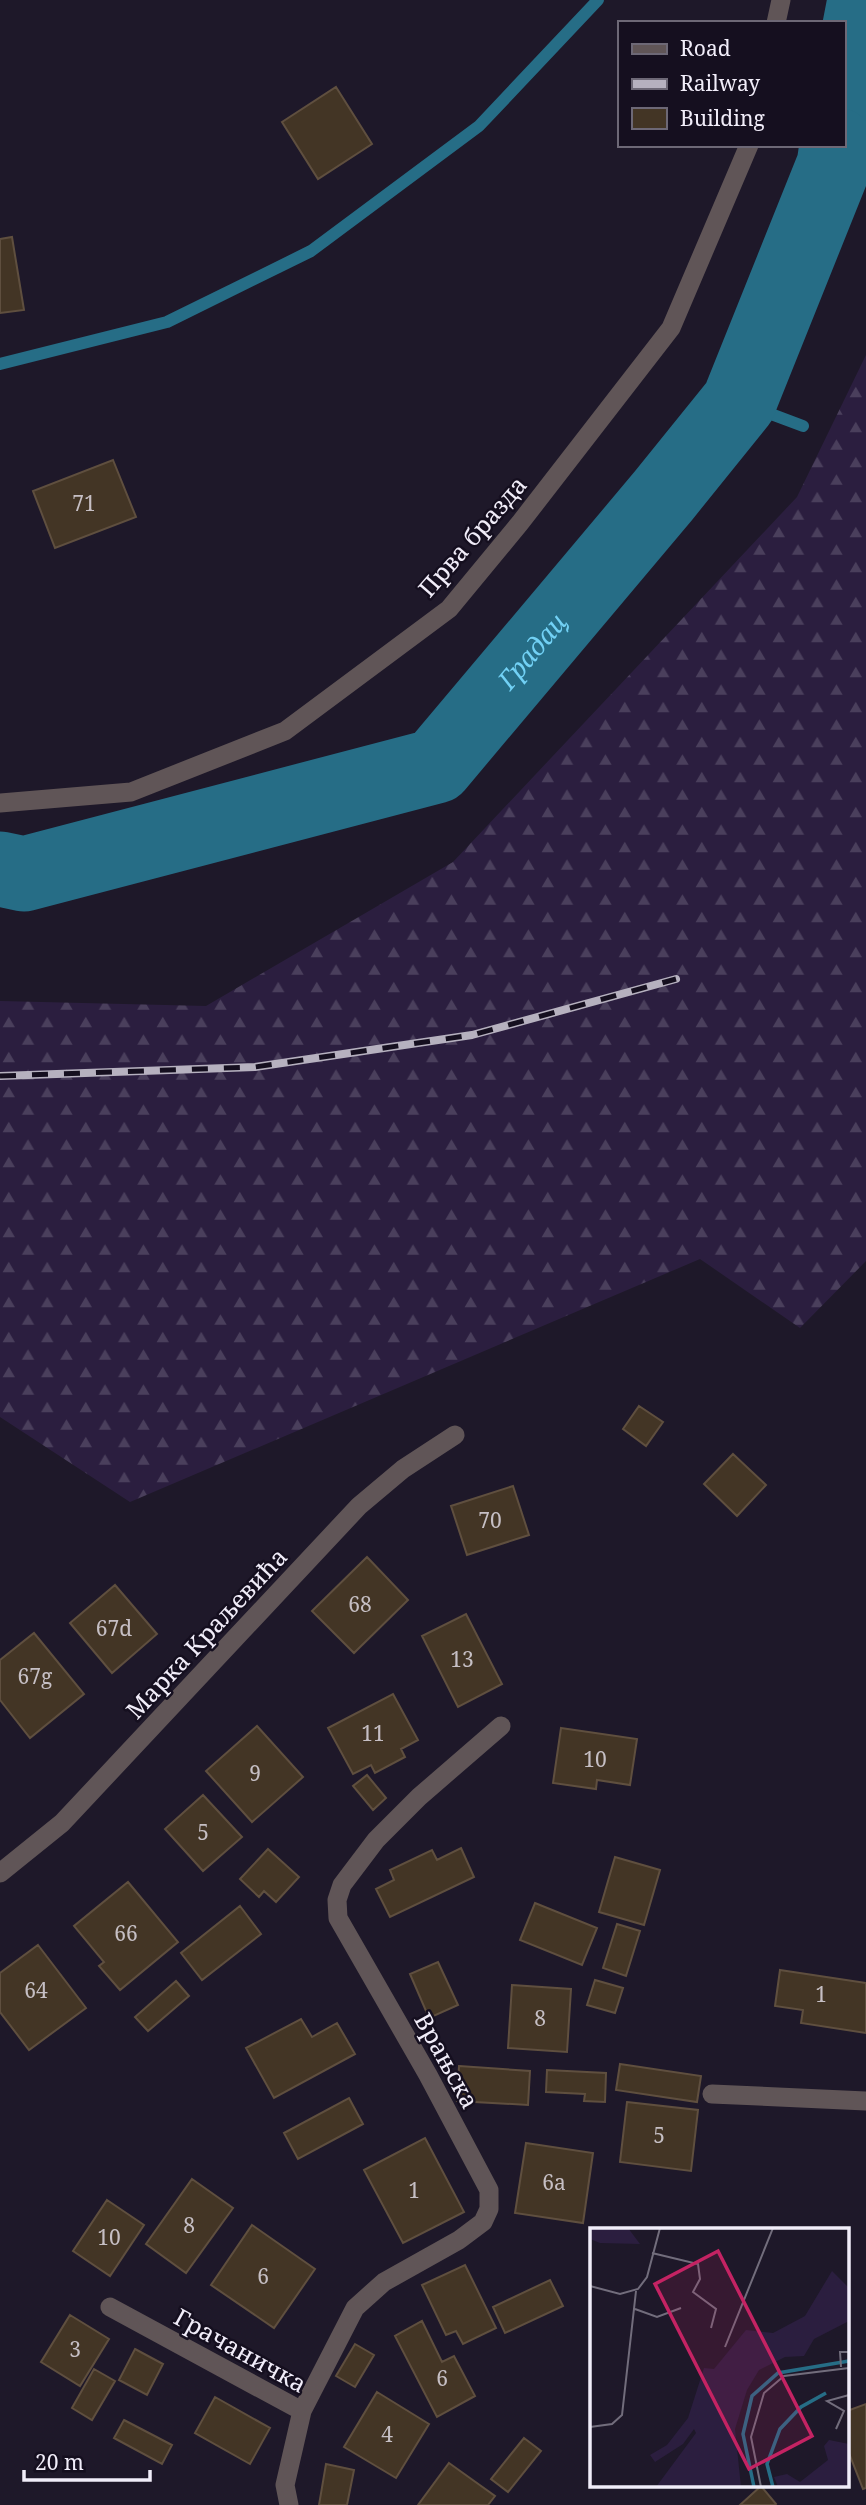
<svg xmlns="http://www.w3.org/2000/svg" width="866" height="2505" viewBox="0 0 866 2505" font-family="'Noto Serif',serif">
	<defs>
		<pattern id="forest-firs" width="22" height="20" patternUnits="userSpaceOnUse" patternTransform="scale(1.75)"><rect width="22" height="20" fill="#2b1e3f"/><path d="M5 1l3.5 6h-7zM16 11l3.5 6h-7z" fill="#4a3f5c"/></pattern>
	</defs>
	<rect width="100%" height="100%" fill="#1e1829"/>
	<path fill="url(#forest-firs)" d="M866 355V1261L800 1328 700 1259 130 1502 0 1417V1001L206 1006 453 862 797 497Z"/>
	<g fill="none" stroke-linecap="round" stroke-linejoin="round">
		<path stroke="#266d86" stroke-width="12" d="M0 364 167 322 311 251 479 126 598 0
			M739 402 803 426"/>
		<g stroke="#266d86" stroke-width="75">
			<path d="M843 114 865 0"/>
			<path id="s1" d="M0 869 24 874 436 766 664 495 739 402 834 165 837 145"/>
		</g>
	</g>
	<path fill="#433525" stroke="#5f4f3f" stroke-width="2" d="M336 87 372 144 318 179 282 122Z
		M12 237 24 310 0 313V239Z
		M113 460 136 517 55 548 33 491Z
		M639 1406 663 1422 646 1446 623 1429Z
		M733 1454 766 1485 737 1516 704 1484Z
		M513 1486 529 1535 467 1555 451 1506Z
		M367 1557 408 1600 354 1653 312 1611Z
		M115 1585 157 1634 112 1673 70 1623Z
		M466 1614 502 1684 458 1707 422 1636Z
		M34 1633 84 1694 30 1738 0 1700V1660Z
		M393 1694 418 1740 401 1749 405 1757 375 1773 371 1765 353 1774 328 1728Z
		M257 1726 303 1777 252 1822 206 1771Z
		M561 1728 637 1739 630 1785 597 1780 596 1789 553 1783Z
		M367 1775 386 1798 373 1810 353 1786Z
		M203 1795 242 1837 203 1871 165 1829Z
		M461 1848 474 1877 390 1917 376 1889 394 1880 390 1870 432 1850 437 1860Z
		M268 1849 299 1877 276 1902 264 1891 259 1897 240 1879Z
		M615 1857 660 1870 644 1925 599 1912Z
		M128 1882 178 1942 120 1990 99 1966 104 1962 74 1926Z
		M535 1903 597 1928 582 1965 520 1940Z
		M240 1906 261 1934 202 1980 181 1953Z
		M617 1924 640 1931 626 1976 603 1968Z
		M38 1945 86 2008 29 2050 0 2012V1973Z
		M438 1962 458 2005 429 2018 410 1974Z
		M780 1970 866 1983V2033L801 2023 803 2010 775 2006Z
		M595 1980 623 1988 615 2013 587 2005Z
		M176 1981 189 1996 148 2031 135 2017Z
		M512 1985 571 1989 567 2052 508 2048Z
		M301 2019 312 2037 337 2023 355 2054 274 2098 246 2048Z
		M620 2064 701 2076 697 2102 616 2090Z
		M459 2066 530 2071 528 2105 457 2101Z
		M547 2070 606 2073 605 2102 584 2101 585 2094 546 2092Z
		M349 2098 363 2124 298 2159 284 2133Z
		M627 2102 698 2110 691 2171 620 2162Z
		M425 2138 464 2212 403 2243 364 2170Z
		M526 2143 593 2153 583 2223 515 2213Z
		M192 2179 233 2208 186 2273 146 2244Z
		M107 2200 144 2225 110 2276 73 2251Z
		M252 2225 315 2269 274 2328 211 2285Z
		M465 2265 496 2328 463 2344 456 2331 446 2335 422 2285Z
		M550 2280 563 2306 505 2333 493 2307Z
		M70 2315 109 2339 80 2386 41 2362Z
		M422 2321 442 2362 454 2356 475 2396 437 2417 395 2336Z
		M355 2344 374 2355 355 2387 336 2376Z
		M135 2349 163 2364 147 2395 119 2380Z
		M94 2369 115 2381 92 2420 72 2408Z
		M377 2392 429 2424 396 2478 344 2447Z
		M215 2397 270 2428 250 2464 195 2433Z
		M866 2404V2488L863 2489 847 2448V2411Z
		M124 2420 172 2445 162 2464 114 2438Z
		M524 2438 541 2451 508 2492 491 2479Z
		M449 2463 495 2496 488 2505H418Z
		M326 2464 354 2470 347 2505H319Z
		M761 2486 776 2504 775 2505H740Z"/>
	<g fill="none" stroke-linecap="round" stroke-linejoin="round">
		<path stroke="#605557" stroke-width="19" d="M776 23 781 0
			M0 803 131 792 285 731 449 609 520 523 671 328 749 145
			M0 1873 62 1823 359 1506 403 1469 455 1435
			M712 2094 866 2101
			M110 2307 302 2411
			M289 2505 285 2485 302 2411 355 2308 384 2282 459 2240 483 2222 489 2209V2190L428 2075 338 1918 337 1900 342 1885 376 1840 419 1797 501 1726"/>
		<defs>
			<path id="rail" d="M0 1076 255 1067 472 1035 676 979"/>
		</defs>
		<use href="#rail" stroke="#b6b1bf" stroke-width="8"/>
		<use href="#rail" stroke="#150f1f" stroke-width="5" stroke-dasharray="16" stroke-linecap="butt"/>
	</g>
	<g text-anchor="middle" stroke-width="5" stroke-linejoin="round" paint-order="stroke">
		<g font-size="21" fill="#c6bfc4">
			<text x="84" y="511">71</text>
			<text x="490" y="1528">70</text>
			<text x="360" y="1612">68</text>
			<text x="114" y="1636">67d</text>
			<text x="462" y="1667">13</text>
			<text x="35" y="1684">67g</text>
			<text x="373" y="1741">11</text>
			<text x="595" y="1767">10</text>
			<text x="255" y="1781">9</text>
			<text x="203" y="1840">5</text>
			<text x="126" y="1941">66</text>
			<text x="36" y="1998">64</text>
			<text x="821" y="2002">1</text>
			<text x="540" y="2026">8</text>
			<text x="659" y="2143">5</text>
			<text x="554" y="2190">6a</text>
			<text x="414" y="2198">1</text>
			<text x="189" y="2233">8</text>
			<text x="109" y="2245">10</text>
			<text x="263" y="2284">6</text>
			<text x="75" y="2357">3</text>
			<text x="442" y="2386">6</text>
			<text x="387" y="2442">4</text>
		</g>
		<g font-size="24" fill="#f1edf9" stroke="#150f1f">
			<text transform="translate(473 537) rotate(-49)" y="8">Прва бразда</text>
			<text transform="translate(207 1634) rotate(-47)" y="8">Марка Краљевића</text>
			<text transform="translate(446 2061) rotate(61)" y="8">Врањска</text>
			<text transform="translate(240 2351) rotate(29)" y="8">Грачаничка</text>
		</g>
		<g font-size="26" font-style="italic" fill="#72d1f5" stroke="#150f1f">
			<text dy="9" stroke="none"><textPath href="#s1" startOffset="600">Градац</textPath></text>
		</g>
	</g>
	<g transform="translate(590 2228)">
		<rect width="259" height="259" fill="#1e1829"/>
		<path d="M0 0H38L50 16 10 15 0 11Z" fill="#2b1e3f"/>
		<path d="M242 43 259 60V93L224 111 214 128 195 129 169 142 157 162 145 201 151 259H66L106 205 104 201 93 216 65 234 60 227 77 217 98 190 114 140 124 141 156 102 183 105 215 88ZM239 212 259 216V259H188L184 249 197 246 210 254 238 232 234 218Z" fill="#2b1e3f"/>
		<path fill="none" stroke="#266d86" stroke-width="3.5" d="M164 259 153 206 162 168 188 145 259 133M183 259 177 236 190 201 211 179 236 165"/>
		<path fill="none" stroke="#726d7c" stroke-width="2" d="M62 25 108 36 110 51 103 64 126 81 121 100M0 58 30 66 48 61 57 49 70 0M45 81 67 89 91 80M135 119 183 0M251 139 250 124H259M0 199 22 196 32 187 46 63M246 201 254 183 237 173 259 167M171 259 161 209 174 165 194 148 259 140"/>
		<path fill="#c42363" fill-opacity="0.15" stroke="#c42363" stroke-width="3.5" d="M128 23 222 208 159 241 65 56Z"/>
		<rect width="259" height="259" fill="none" stroke="#f1edf9" stroke-width="3.5"/>
	</g>
	<rect x="618" y="21" width="228" height="126" fill="#150f1f" stroke="#6d6876" stroke-width="2"/>
	<rect x="632" y="44" width="35" height="10" fill="#605557" stroke="#6d6876" stroke-width="2"/>
	<text x="680" y="56" font-size="21" fill="#f1edf9">Road</text>
	<rect x="632" y="79" width="35" height="10" fill="#b6b1bf" stroke="#6d6876" stroke-width="2"/>
	<text x="680" y="91" font-size="21" fill="#f1edf9">Railway</text>
	<rect x="632" y="108" width="35" height="21" fill="#433525" stroke="#6d6876" stroke-width="2"/>
	<text x="680" y="126" font-size="21" fill="#f1edf9">Building</text>
	<path d="M24 2470v10h126v-10" fill="none" stroke="#f1edf9" stroke-width="3.5"/>
	<text x="35" y="2470" font-size="21" fill="#f1edf9" stroke="#150f1f" stroke-width="5" paint-order="stroke">20 m</text>
</svg>
